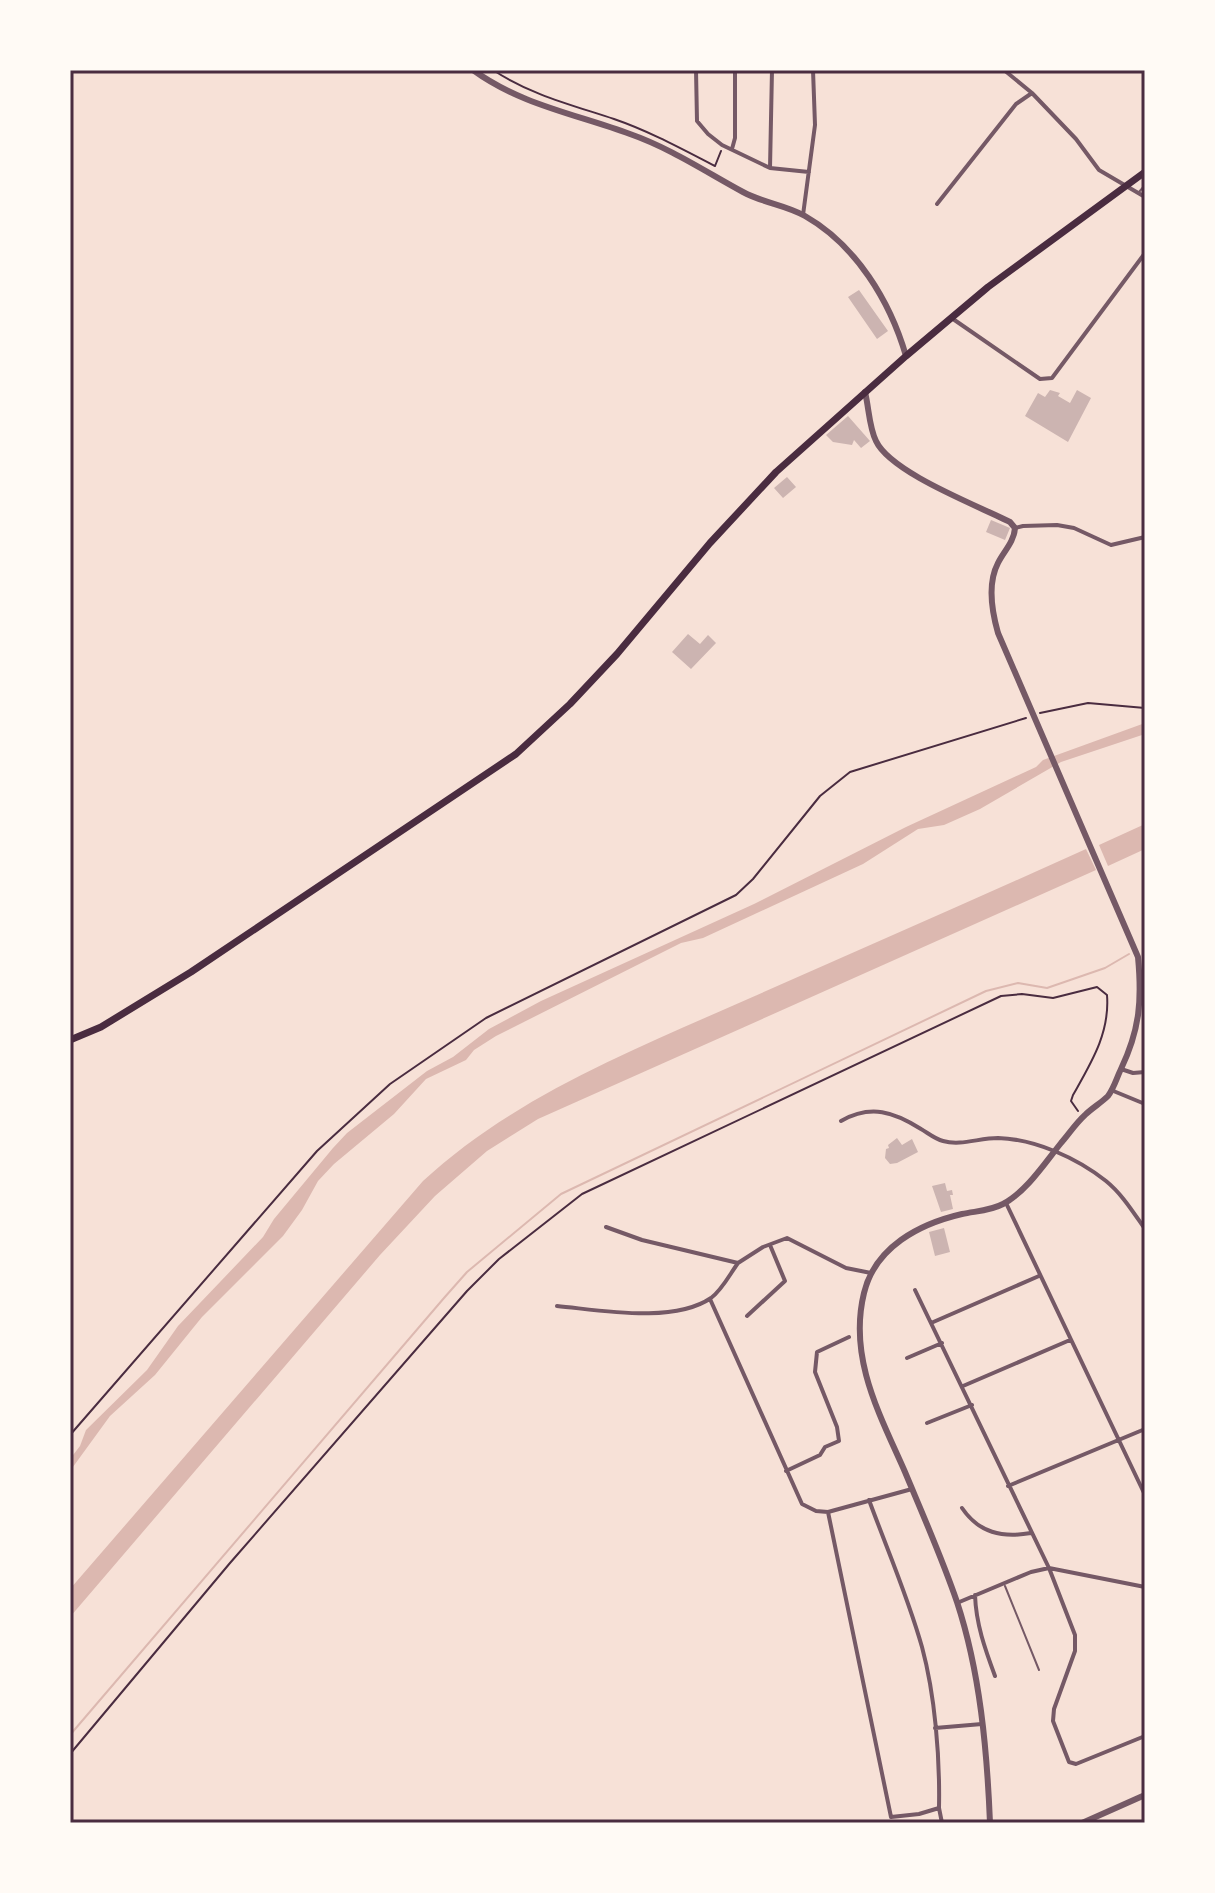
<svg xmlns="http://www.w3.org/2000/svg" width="1215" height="1893" viewBox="0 0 1215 1893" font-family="Barlow,sans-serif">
	<rect width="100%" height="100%" fill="#f7e1d7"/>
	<path fill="#dcb8b0" d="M1145 723V734L1061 762 980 809 944 825 918 829 863 864 703 938 681 943 496 1036 474 1050 466 1060 426 1079 394 1114 334 1164 318 1181 302 1210 283 1236 202 1317 155 1375 110 1416 70 1471V1459L80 1446 86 1430 147 1370 178 1326 263 1237 274 1219 333 1148 347 1133 427 1071 453 1057 489 1029 541 1001 754 904 906 827 1036 767 1043 760Z
		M1145 824V849L1108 866 1099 845Z
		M1086 849 1096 870 538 1119 487 1151 435 1196 380 1255 70 1617V1589L423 1181C515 1096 635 1049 748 999 861 949 973 900 1086 849Z"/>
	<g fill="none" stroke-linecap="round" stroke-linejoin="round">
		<path stroke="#dcb8b0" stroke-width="2" d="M1144 946 1145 945
			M70 1735 444 1298 467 1272 561 1194 986 991 1018 983 1047 988 1105 968 1129 954"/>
	</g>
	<path fill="#ccb4b1" d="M859 290 888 331 877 339 848 297Z
		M1050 390 1060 393 1058 396 1070 403 1077 390 1091 398 1068 442 1025 416 1038 393 1045 397Z
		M848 416 870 441 861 448 854 440 852 445 833 442 826 435Z
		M787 477 796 487 783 498 774 488Z
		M991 520 1010 528 1005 540 986 532Z
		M688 634 700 644 708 635 716 643 691 669 672 652Z
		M897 1138 902 1145 912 1139 918 1152 897 1163 890 1164 885 1158 886 1149 889 1148 888 1145Z
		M945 1183 947 1191 952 1190 953 1195H950L953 1209 941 1212 932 1186Z
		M944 1228 950 1252 935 1256 929 1232Z"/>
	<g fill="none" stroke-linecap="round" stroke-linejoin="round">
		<path stroke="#4a2c40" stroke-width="2" d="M493 70C531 95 572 105 614 119 649 131 682 149 715 166L721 151
			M1040 713 1088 703 1145 708
			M70 1435 317 1151 390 1084 486 1018 736 895 753 879 820 796 850 772 1026 718
			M70 1754 230 1563 467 1291 499 1259 582 1194 1001 996 1022 994 1053 998 1097 987 1107 995C1110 1033 1091 1063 1073 1095L1071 1101 1078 1111"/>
		<path stroke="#755966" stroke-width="2" d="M1139 192 1145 185
			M1005 1586 1039 1670"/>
		<path stroke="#755966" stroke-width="4" d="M696 70 697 121 708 134 722 145 770 168 809 172
			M1004 70 1032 93 1076 139 1099 170 1145 197
			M732 149 735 138V70
			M770 168 772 70
			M937 204 1016 104 1032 93
			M803 215 815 125 813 70
			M953 319 1040 379 1052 378 1145 253
			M1015 528 1023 526 1057 525 1074 528 1111 545 1145 537
			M1121 1069 1133 1073 1145 1072
			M1111 1090 1145 1104
			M841 1121C871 1104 894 1112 921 1129 928 1133 935 1139 943 1141 961 1146 979 1138 998 1138 1035 1139 1077 1158 1106 1181 1122 1194 1133 1212 1145 1229
			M1006 1203 1145 1495
			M606 1227 642 1240 738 1263 763 1247 787 1238 846 1268 871 1273
			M915 1290 1049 1568 1075 1635V1651L1054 1709 1053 1721 1069 1762 1076 1764 1145 1736
			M710 1299 802 1504 816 1511 828 1512 912 1489
			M557 1306C600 1310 673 1324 711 1298 722 1290 730 1274 738 1263
			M747 1316 785 1281 770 1245
			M931 1323 1039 1276
			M907 1358 942 1343
			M963 1386 1070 1340
			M927 1423 972 1405
			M786 1471 820 1455 825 1447 839 1441 837 1427 815 1372 817 1352 849 1337
			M1008 1486 1145 1429
			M962 1508C979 1533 1002 1538 1031 1533
			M828 1512 891 1817 919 1814 939 1808C940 1757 935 1695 922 1647 908 1597 887 1549 869 1500
			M975 1595C976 1624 985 1649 995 1676
			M957 1603 1031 1572 1049 1568 1145 1587
			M935 1728 982 1724
			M939 1808 942 1823"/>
		<path stroke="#755966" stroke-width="6" d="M473 70C521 105 576 114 630 134 670 148 706 172 743 192 763 203 786 205 805 216 856 245 890 301 906 356
			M865 392C869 408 869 427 876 441 891 473 979 506 1010 522L1015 528C1014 542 1004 551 998 563 987 584 992 612 998 633L1138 957C1142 1000 1140 1029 1121 1069 1117 1077 1114 1088 1108 1096 1101 1103 1092 1108 1085 1115 1076 1123 1069 1134 1061 1143 1045 1163 1026 1192 1003 1204 990 1211 976 1211 962 1214 919 1224 875 1247 864 1293 848 1358 880 1415 905 1472 923 1515 942 1558 957 1602 980 1672 987 1749 990 1823
			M1082 1823 1145 1795"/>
		<path stroke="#4a2c40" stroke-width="7" d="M70 1040 101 1027 191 972 516 754 570 704 617 654 710 543 776 472 906 356 988 287 1145 172"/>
	</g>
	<rect width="1215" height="1893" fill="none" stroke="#fffaf5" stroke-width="144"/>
	<rect x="72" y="72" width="1071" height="1749" fill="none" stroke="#4a2c40" stroke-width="3"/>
</svg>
